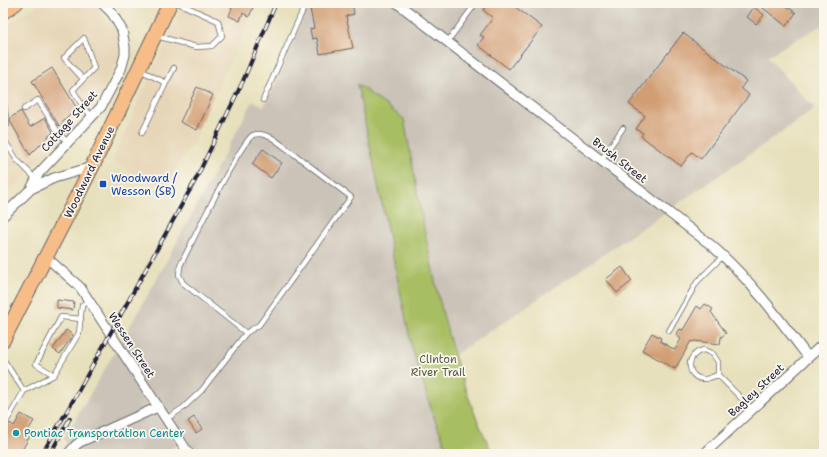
<svg xmlns="http://www.w3.org/2000/svg" width="827" height="457" viewBox="0 0 827 457" font-family="'Shantell Sans',sans-serif">
	<rect width="100%" height="100%" fill="#fbf7ec"/>
	<filter id="ink" filterUnits="userSpaceOnUse"><feTurbulence type="fractalNoise" baseFrequency=".025" numOctaves="2"/><feDisplacementMap in="SourceGraphic" scale="8" xChannelSelector="R" yChannelSelector="G"/><feConvolveMatrix kernelMatrix="1 2 1 2 8 2 1 2 1" color-interpolation-filters="sRGB"/></filter>
	<filter id="wash" filterUnits="userSpaceOnUse"><feTurbulence type="fractalNoise" baseFrequency=".012" numOctaves="4" result="noise"/><feDisplacementMap in="SourceGraphic" scale="16" xChannelSelector="R" yChannelSelector="G"/><feGaussianBlur stdDeviation="0.9" result="paint"/><feColorMatrix in="noise" values="0 0 0 0 0 0 0 0 0 0 0 0 0 0 0 0 0 1.4 0 .05"/><feComposite in="paint" operator="in"/></filter>
	<g filter="url(#wash)">
		<rect width="100%" height="100%" fill="#e7e0bc"/>
		<path fill="#e6d5b7" d="M41 3H90L98 5 117 34 119 57 96 103 3 198V28Z
			M184 3H257L194 140 163 189 112 161Z"/>
		<path fill="#cac3b8" d="M309 3H824V24L767 56 815 109 663 214 455 355 438 295 404 119 357 84 412 348 433 415 449 454H196L186 439 163 454H73L64 439 152 288 253 101 264 106 277 82Z"/>
		<path fill="#a8be62" stroke="#65704e" d="M357 84 404 119C422 214 436 313 471 404 477 421 485 437 493 454H449L433 415 412 348Z"/>
		<g id="blocks">
			<path fill="#d19d73" d="M221 3H255L249 17 243 13 240 21 229 16 232 8Z
				M313 3H352L354 14 346 16 353 48 320 54 317 38 312 39 310 29 314 28 310 9Z
				M488 3H510L542 27 509 69 478 45 484 37 480 35 493 18 483 10Z
				M766 3H783L796 13 786 26 763 8Z
				M754 7 764 15 756 24 747 17Z
				M683 33 746 81 741 88 749 95 701 159 692 152 681 166 641 136 643 133 636 129 645 116 629 104Z
				M52 68 76 107 74 111 59 126 32 81Z
				M197 87 213 95 197 130 180 122Z
				M21 111 30 127 45 118 53 132 30 155 11 123 10 118Z
				M263 149 282 163 271 178 252 164Z
				M622 267 632 281 617 293 606 279Z
				M57 300 74 302 73 310 57 308Z
				M705 304 713 309 711 312 726 333 721 337 720 344 694 341 693 342 691 341 675 369 642 350 652 333 661 338 660 341 675 350 681 339 676 335 680 329 683 330 697 306 701 309Z
				M66 330 73 335 60 354 53 349Z
				M21 414 34 421 27 432 31 434 20 454H3V434L10 423 14 426Z
				M194 417 202 429 196 433 188 421Z"/>
		</g>
	</g>
	<g filter="url(#ink)">
		<use href="#blocks" fill-opacity="0" stroke="#676468" stroke-width="1"/>
		<g fill="none" stroke-linecap="round" stroke-linejoin="round">
			<defs>
				<path id="service" d="M157 36 196 47 212 46 222 36 218 21 178 3
					M448 41 476 3
					M140 70 166 83 174 68
					M83 79 64 58 84 38 94 68 73 90 82 105 92 117
					M263 100 306 3
					M24 109 38 100 58 132 67 142
					M3 127 7 125 4 103
					M142 133 166 83
					M3 138 17 160 36 179
					M601 160 623 128
					M669 331 697 282 723 256
					M704 350 713 354 718 362V375C714 376 710 378 706 379 687 381 683 354 704 350Z
					M3 359 24 391
					M54 375 36 364 61 317 81 319
					M718 375 752 409
					M166 419 183 408 202 390 246 333 183 283 179 275 180 266C190 246 240 142 253 135 261 132 267 136 274 139L351 197 259 325 246 333
					M3 427 24 391 54 375 79 333 82 305 89 301"/>
				<path id="minor" d="M397 3 711 245C749 278 778 317 808 357
					M31 189 39 173 101 107 121 69 125 55V47L122 30 112 13 102 3
					M3 216 31 189 54 178 92 167
					M46 257 80 287 189 454
					M68 454 76 445 80 442 158 407
					M704 454 824 343"/>
				<path id="primary" d="M3 12 16 3
					M3 340 92 167 170 3"/>
			</defs>
			<use href="#service" stroke="#676468" stroke-width="6"/>
			<use href="#minor" stroke="#676468" stroke-width="11"/>
			<use href="#primary" stroke="#676468" stroke-width="16"/>
			<use href="#service" stroke="#fff" stroke-width="4.5"/>
			<use href="#minor" stroke="#fff" stroke-width="9"/>
			<use href="#primary" stroke="#f7bd88" stroke-width="14"/>
			<defs>
				<path id="rail" d="M42 454 75 397 196 179 243 81 276 3
					M50 454 70 418"/>
			</defs>
			<use href="#rail" stroke="#22223b" stroke-width="4"/>
			<use href="#rail" stroke="#fbf7ec" stroke-width="2.5" stroke-dasharray="8" stroke-linecap="butt"/>
		</g>
	</g>
	<rect fill="#1a4fb4" stroke="#fbf7ec" stroke-width="1.5" x="99" y="180" width="8" height="8" rx="2"/>
	<circle fill="#0f9aa8" stroke="#fbf7ec" stroke-width="1.5" cx="16" cy="433" r="4"/>
	<g text-anchor="middle" stroke-width="3.5" stroke-linejoin="round" paint-order="stroke">
		<g font-size="11" fill="#22223b" stroke="#fbf7ec">
			<text transform="translate(69 121) rotate(-48)" y="4">Cottage Street</text>
			<text transform="translate(620 160) rotate(38)" y="4">Brush Street</text>
			<text transform="translate(89 172) rotate(-64)" y="4">Woodward Avenue</text>
			<text transform="translate(132 345) rotate(57)" y="4">Wessen Street</text>
			<text transform="translate(756 390) rotate(-43)" y="4">Bagley Street</text>
		</g>
		<g font-size="11" fill="#164399" stroke="#fbf7ec" text-anchor="start">
			<text x="111" y="182">Woodward /<tspan x="111" dy="13">Wesson (SB)</tspan></text>
		</g>
		<g font-size="11" fill="#515949" stroke="#fbf7ec">
			<text x="438" y="363">Clinton<tspan x="438" dy="13">River Trail</tspan></text>
		</g>
		<g font-size="11" fill="#0d838f" stroke="#fbf7ec" text-anchor="start">
			<text x="24" y="437">Pontiac Transportation Center</text>
		</g>
	</g>
	<rect width="827" height="457" fill="none" stroke="#fbf7ec" stroke-width="16"/>
</svg>
